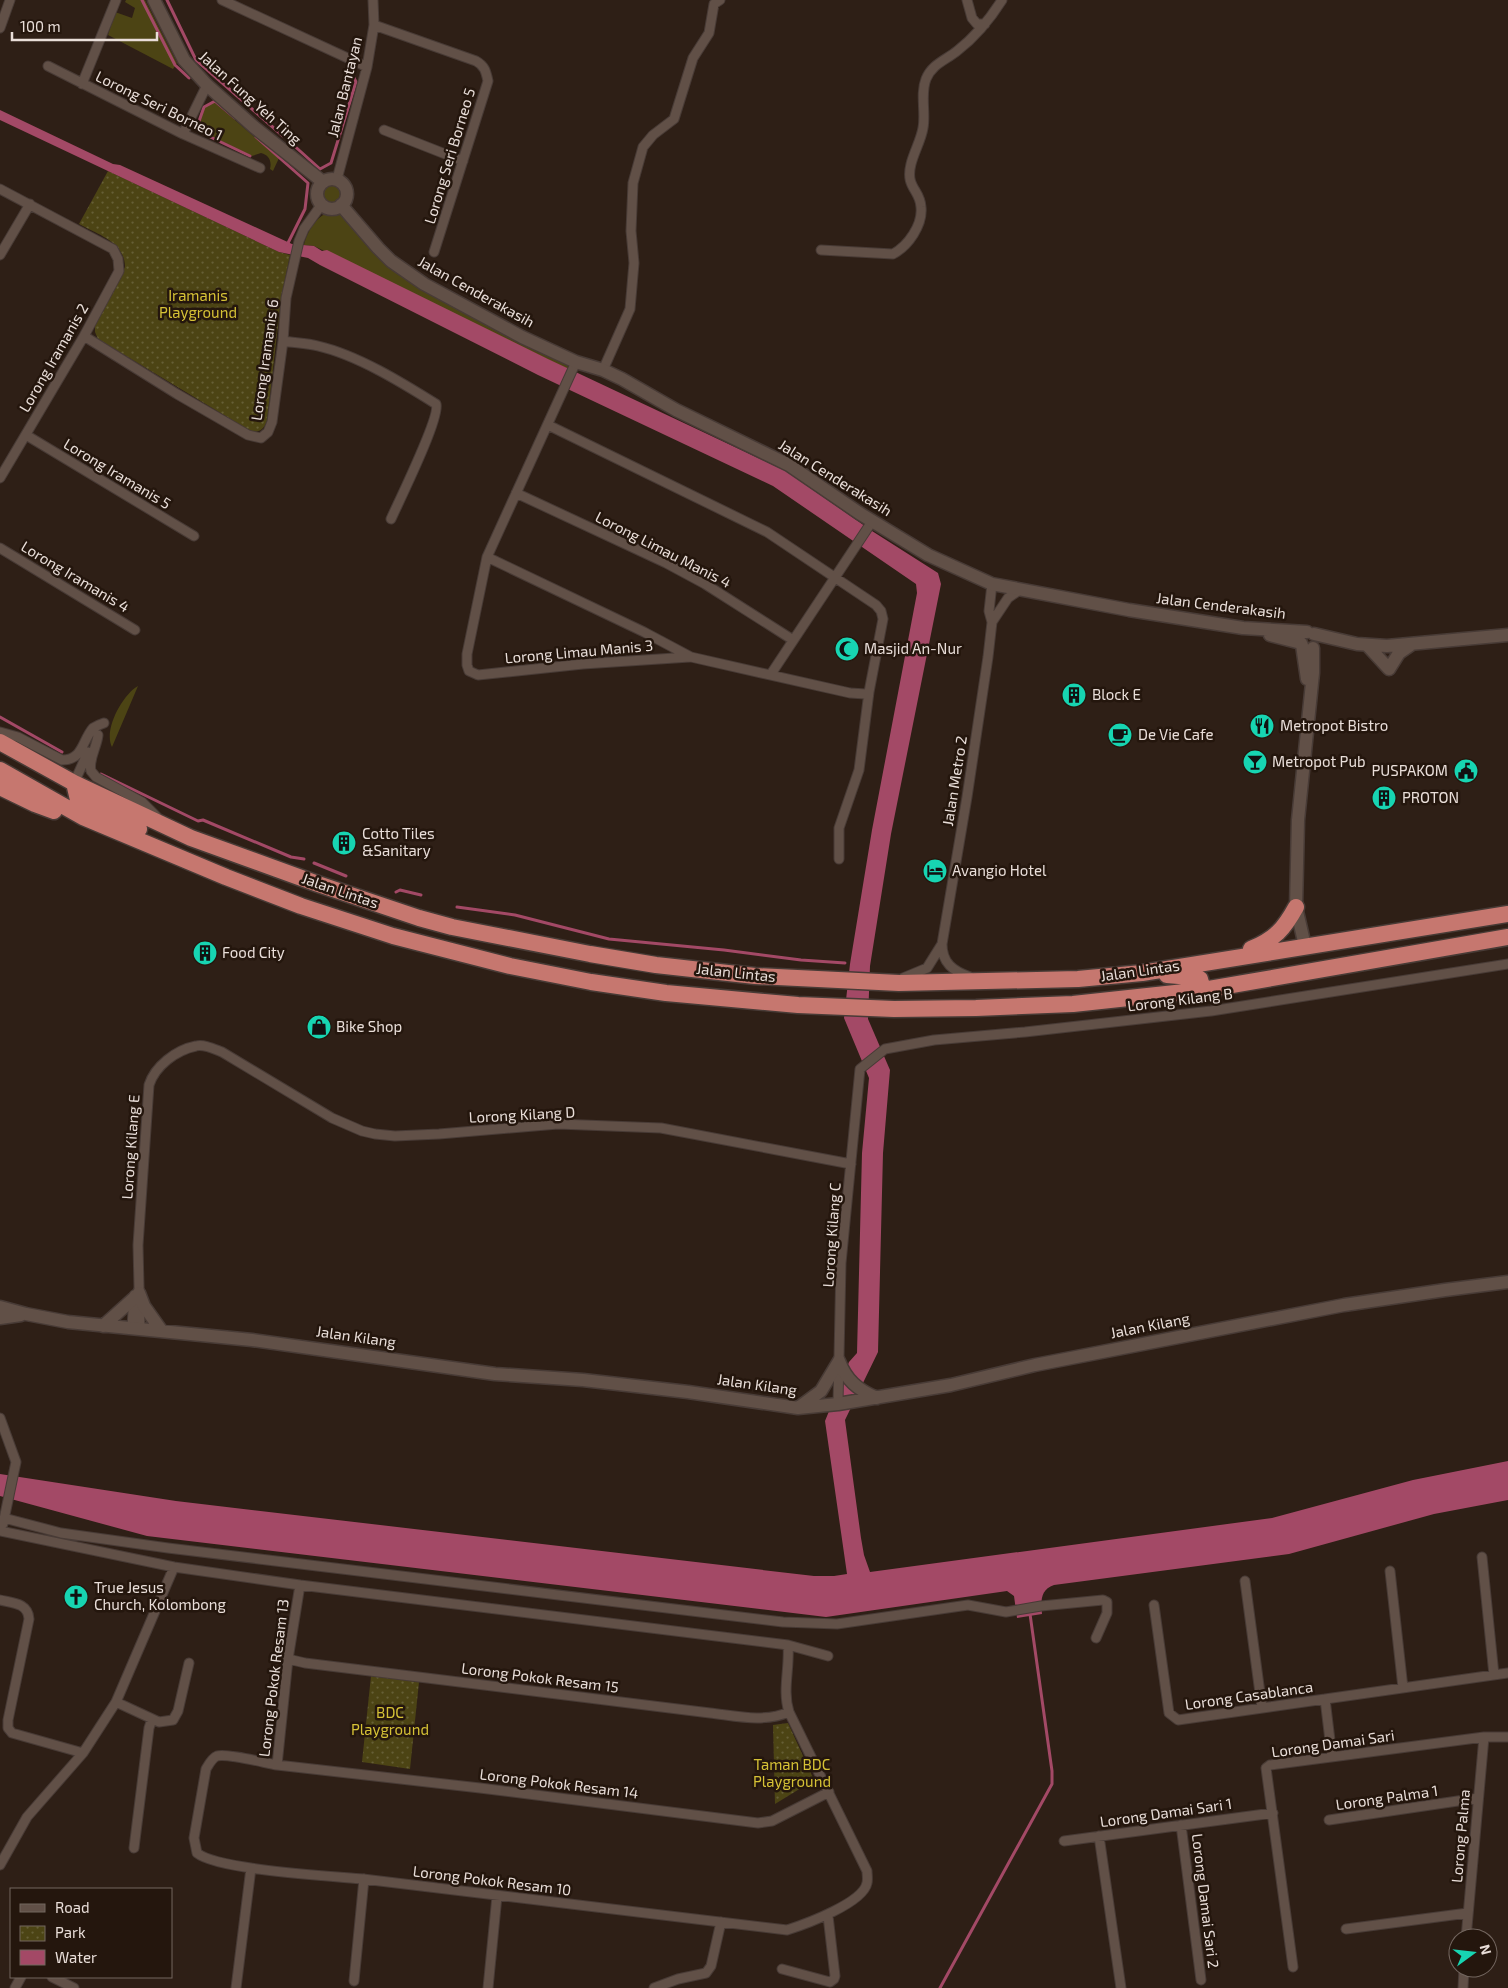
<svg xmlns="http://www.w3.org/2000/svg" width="1508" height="1988" viewBox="0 0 1508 1988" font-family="'Exo 2',sans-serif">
	<defs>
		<pattern id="park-dots" width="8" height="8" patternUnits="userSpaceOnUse" patternTransform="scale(1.25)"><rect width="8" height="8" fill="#4c4414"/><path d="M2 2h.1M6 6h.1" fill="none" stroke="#665f36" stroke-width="1.8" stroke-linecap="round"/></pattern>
	</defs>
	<rect width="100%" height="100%" fill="#2e1f16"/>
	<path fill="#4c4414" d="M126 0H145L177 63 173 69 108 35 115 12 132 18 135 8 125 2Z
		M211 102H214L279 158 273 171 270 169C272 161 269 155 261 153L252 156 199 130C196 120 203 108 211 102Z
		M321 193a11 11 0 1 1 22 0a11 11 0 1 1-22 0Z
		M331 212 343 215 380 258 570 365 568 369 314 246 304 245C307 232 317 214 331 212Z
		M138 686 112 747C103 730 123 694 138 686Z"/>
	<path fill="url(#park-dots)" d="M108 171 279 252 290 255 281 299 267 421C264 429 260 432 252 432L98 339 95 332V324L125 267C125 242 97 234 79 224Z
		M371 1676 419 1682 410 1769 362 1762Z
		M788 1723 814 1780 775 1804 773 1725Z"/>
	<path fill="#a34966" d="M0 110 113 164 120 165 292 244 314 246 322 251 327 250 548 359 786 471 872 531 938 573 941 584 891 834 870 966 868 1019 890 1070 883 1153 878 1352 845 1420 861 1538 864 1555 870 1572 1272 1518 1413 1480 1508 1461V1500L1434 1514 1289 1554 1054 1585C1040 1590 1041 1601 1042 1614L1017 1618 1014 1596 1007 1591 826 1617 147 1536 0 1496V1474L176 1501 814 1576H834L847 1574 825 1421 849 1362 857 1353 862 1153 869 1078 844 1018 850 964 872 830 917 593 916 584 773 486 538 375 320 265 308 258 279 252 0 120Z"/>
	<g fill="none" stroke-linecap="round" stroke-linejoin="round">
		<path stroke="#a34966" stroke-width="3" d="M142 0 175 65 189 78
			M167 0 196 60 283 136
			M235 118 215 101 204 107 197 127 202 133 250 156
			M256 137 308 183 305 209 287 245
			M290 142 320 169 331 163 356 82 351 72
			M0 717 62 752
			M101 774 198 821 203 820 291 857 304 859
			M314 863 346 876
			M396 892 400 890 421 895
			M457 907 515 915 609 939 724 950 801 960 845 963
			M940 1988 1052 1784V1771L1030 1614"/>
		<defs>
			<path id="street" d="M222 0 367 67
				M967 0 972 18 977 24H985
				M374 25 476 61C485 66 486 72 488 81L434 252
				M0 28 10 0
				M48 66 183 134 260 168
				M82 84 116 0
				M384 130 463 161
				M183 134 207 85
				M337 179 367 67 374 25 373 0
				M0 189 113 249 118 259 119 271 84 336 0 478
				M821 250 893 254C908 246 923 225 921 207 920 189 905 188 911 164 914 152 921 140 923 128 926 113 920 94 926 79 932 64 946 60 957 51 975 37 990 19 1002 0
				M0 255 30 204
				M84 336 177 394 248 435 261 438 268 432 272 422 283 341 286 298 299 241 304 229 322 204
				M283 341C294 343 306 343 318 346 357 355 401 382 436 404 441 416 399 501 391 519
				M576 362 487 557 467 654V665L469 671 478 675 583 664 690 657
				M603 370 630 309 634 263 631 231 633 183 643 147 653 135 674 119 693 58 709 33 714 4 720 0
				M26 435 194 536
				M516 493 666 563 705 584 793 640
				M0 548 135 630
				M487 557 644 632 691 657 850 693 866 694 869 692 883 619 881 611 876 605 767 532 548 425
				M992 622 1008 598 1021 589
				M771 674 873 520
				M0 732 18 737 62 760C83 760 82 741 93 728 96 726 101 724 104 723
				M98 735C97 747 88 759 91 771L96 777 142 802 157 817
				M74 783 88 752
				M839 859V828L859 770 869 692
				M970 977C953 971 942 963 942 944L967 797 988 657 992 622 989 611 992 584
				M903 978 927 968 942 944
				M132 1327 134 1295
				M140 1328 138 1245 149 1085C155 1066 176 1050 196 1046 204 1044 214 1049 222 1052L332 1118 362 1131 375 1134 395 1136 439 1134 558 1124 661 1128 851 1164
				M838 1404 841 1263 860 1069 885 1049 934 1040 1025 1032 1211 1011 1508 964
				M0 1418 16 1462 3 1524
				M4 1518 61 1533 168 1548 783 1622 837 1624 968 1605 1006 1612 1041 1606 1103 1600 1107 1602V1613L1096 1638
				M0 1531 174 1567 300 1585 788 1645C790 1668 782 1690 789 1712L867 1871C867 1874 868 1879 867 1883 863 1903 806 1924 787 1930 646 1913 505 1895 363 1879 330 1876 218 1870 197 1853L194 1838 206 1769C209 1764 212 1758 217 1756 227 1753 265 1763 277 1765L288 1659 300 1585
				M1482 1557 1494 1675
				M1390 1571 1403 1688
				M1245 1581 1262 1708
				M0 1600C13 1603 28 1603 29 1619L8 1720V1728L12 1733 83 1753
				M1154 1605 1169 1713 1178 1720 1508 1673
				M788 1645 828 1656
				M288 1659 305 1663 710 1713C736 1716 764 1723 789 1712
				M1325 1699 1332 1757
				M116 1702 159 1722 173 1720 178 1711 189 1663
				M277 1765 480 1788 758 1823 772 1821 829 1792
				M1329 1820 1478 1798
				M1181 1825 1201 1980
				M1099 1836 1121 1988
				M1064 1841 1273 1813
				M134 1848 149 1728 152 1719
				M0 1865 27 1817 83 1753 116 1702 174 1567
				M1346 1929 1468 1913
				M1466 1938 1484 1737
				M1293 1967 1266 1768 1270 1765 1484 1737H1508
				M782 1969 830 1982 834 1979 835 1976 828 1916
				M52 1977 74 1988
				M354 1981 364 1879
				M15 1988 21 1977
				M236 1988 251 1868
				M488 1988 497 1896
				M654 1988 678 1979 706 1973 711 1966 721 1922
				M1463 1988 1464 1968"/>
			<path id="secondary" d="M154 0 184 60 207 85 254 127 323 182
				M317 194a15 15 0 1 1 30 0a15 15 0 1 1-30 0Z
				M341 205 378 248 391 261 424 284 522 337 576 362 603 370 622 379 676 410 789 465 859 513 928 555 992 584 1129 610 1243 628 1307 632
				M1314 634 1357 644 1387 646 1508 635
				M1270 635 1301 643
				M1302 645 1307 679
				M1367 645 1389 669 1399 653 1412 644
				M1305 946 1296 907 1298 820 1313 673V648
				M139 1293 144 1306 161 1330
				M0 1307 26 1314 68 1322 252 1340 495 1374 583 1380 688 1392 798 1408 838 1404 951 1385 1035 1365 1344 1305 1445 1290 1508 1282
				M0 1318 21 1315
				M103 1326 133 1299
				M839 1361C846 1380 858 1390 877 1398
				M798 1408 821 1391 839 1361"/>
			<path id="highway" d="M0 742 74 783 191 838 318 884 419 918 452 927 590 954 656 965 755 976 899 983 1078 979 1142 973 1508 914
				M0 770 83 817 226 877 301 906 393 936 510 966 591 982 666 993 798 1005 894 1009 976 1008 1073 1004 1203 990 1508 937
				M74 783 78 800 139 829
				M0 787 35 804 54 811
				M1251 949C1275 939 1284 929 1296 907
				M1167 975 1191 977 1200 979 1203 990"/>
		</defs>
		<use href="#street" stroke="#483b36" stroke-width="11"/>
		<use href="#secondary" stroke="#483b36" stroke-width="15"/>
		<use href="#highway" stroke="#483b36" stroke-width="19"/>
		<use href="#street" stroke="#615047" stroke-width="9"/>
		<use href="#secondary" stroke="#615047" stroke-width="12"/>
		<use href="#highway" stroke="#c6776f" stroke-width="16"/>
	</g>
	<defs>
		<symbol id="mosque-disc" viewBox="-11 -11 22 22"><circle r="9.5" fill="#17d5b2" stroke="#24160d"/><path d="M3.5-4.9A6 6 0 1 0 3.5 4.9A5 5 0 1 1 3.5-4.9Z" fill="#111"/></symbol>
		<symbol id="building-disc" viewBox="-11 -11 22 22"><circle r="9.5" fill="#17d5b2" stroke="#24160d"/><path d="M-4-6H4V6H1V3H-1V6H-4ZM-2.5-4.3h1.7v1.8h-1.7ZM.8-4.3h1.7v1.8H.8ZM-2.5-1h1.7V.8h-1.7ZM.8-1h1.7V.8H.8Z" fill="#111"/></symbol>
		<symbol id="restaurant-disc" viewBox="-11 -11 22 22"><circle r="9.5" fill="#17d5b2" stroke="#24160d"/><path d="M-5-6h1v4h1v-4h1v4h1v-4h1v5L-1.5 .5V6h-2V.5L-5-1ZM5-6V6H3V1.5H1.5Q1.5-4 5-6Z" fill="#111"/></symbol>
		<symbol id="cafe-disc" viewBox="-11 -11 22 22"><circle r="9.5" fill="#17d5b2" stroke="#24160d"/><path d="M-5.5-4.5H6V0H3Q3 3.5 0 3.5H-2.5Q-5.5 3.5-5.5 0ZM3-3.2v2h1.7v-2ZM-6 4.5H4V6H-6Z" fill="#111"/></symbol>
		<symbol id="bar-disc" viewBox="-11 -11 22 22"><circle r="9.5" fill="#17d5b2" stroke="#24160d"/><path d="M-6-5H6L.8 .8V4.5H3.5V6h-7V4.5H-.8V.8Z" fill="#111"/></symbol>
		<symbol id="civic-disc" viewBox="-11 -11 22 22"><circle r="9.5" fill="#17d5b2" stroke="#24160d"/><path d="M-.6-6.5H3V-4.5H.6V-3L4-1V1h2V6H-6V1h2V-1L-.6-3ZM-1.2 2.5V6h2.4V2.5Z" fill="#111"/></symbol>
		<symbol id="hotel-disc" viewBox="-11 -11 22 22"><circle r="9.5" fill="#17d5b2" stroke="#24160d"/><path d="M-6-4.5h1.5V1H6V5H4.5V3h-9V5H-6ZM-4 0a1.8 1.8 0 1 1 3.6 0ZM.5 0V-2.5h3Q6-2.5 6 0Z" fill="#111"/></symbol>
		<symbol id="shop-disc" viewBox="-11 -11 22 22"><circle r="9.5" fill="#17d5b2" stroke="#24160d"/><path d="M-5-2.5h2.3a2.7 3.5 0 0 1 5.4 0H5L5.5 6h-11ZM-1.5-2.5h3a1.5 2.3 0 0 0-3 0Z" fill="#111"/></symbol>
		<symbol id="church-disc" viewBox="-11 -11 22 22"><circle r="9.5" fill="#17d5b2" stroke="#24160d"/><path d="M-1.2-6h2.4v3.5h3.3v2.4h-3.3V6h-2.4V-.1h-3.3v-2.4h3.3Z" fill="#111"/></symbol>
	</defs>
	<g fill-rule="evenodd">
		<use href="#mosque-disc" x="833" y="635" width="28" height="28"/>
		<use href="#building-disc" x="1060" y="681" width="28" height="28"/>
		<use href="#restaurant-disc" x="1248" y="712" width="28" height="28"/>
		<use href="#cafe-disc" x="1106" y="721" width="28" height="28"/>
		<use href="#bar-disc" x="1241" y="748" width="28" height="28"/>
		<use href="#civic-disc" x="1452" y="757" width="28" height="28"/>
		<use href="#building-disc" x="1370" y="784" width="28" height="28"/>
		<use href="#building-disc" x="330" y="829" width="28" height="28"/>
		<use href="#hotel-disc" x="921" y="857" width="28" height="28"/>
		<use href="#building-disc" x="191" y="939" width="28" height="28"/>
		<use href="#shop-disc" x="305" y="1013" width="28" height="28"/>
		<use href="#church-disc" x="62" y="1583" width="28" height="28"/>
	</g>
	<g text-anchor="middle" stroke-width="5" stroke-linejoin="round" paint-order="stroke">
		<g font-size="15" fill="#e9ded9" stroke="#24160d">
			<text transform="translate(345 87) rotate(-76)" y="5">Jalan Bantayan</text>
			<text transform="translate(250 98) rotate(42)" y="5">Jalan Fung Yeh Ting</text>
			<text transform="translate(159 106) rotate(26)" y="5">Lorong Seri Borneo 1</text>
			<text transform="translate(450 156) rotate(-73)" y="5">Lorong Seri Borneo 5</text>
			<text transform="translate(476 292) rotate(29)" y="5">Jalan Cenderakasih</text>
			<text transform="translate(54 358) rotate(-60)" y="5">Lorong Iramanis 2</text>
			<text transform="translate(265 360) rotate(-82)" y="5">Lorong Iramanis 6</text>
			<text transform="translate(117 474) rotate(31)" y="5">Lorong Iramanis 5</text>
			<text transform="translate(835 478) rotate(32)" y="5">Jalan Cenderakasih</text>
			<text transform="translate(663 550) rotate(27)" y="5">Lorong Limau Manis 4</text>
			<text transform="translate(75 577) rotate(31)" y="5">Lorong Iramanis 4</text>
			<text transform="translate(1221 606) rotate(7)" y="5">Jalan Cenderakasih</text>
			<text transform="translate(579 652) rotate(-5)" y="5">Lorong Limau Manis 3</text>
			<text transform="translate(955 781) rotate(-81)" y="5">Jalan Metro 2</text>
			<text transform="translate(340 891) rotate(19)" y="5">Jalan Lintas</text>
			<text transform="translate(1140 971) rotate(-8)" y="5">Jalan Lintas</text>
			<text transform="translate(736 973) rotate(6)" y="5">Jalan Lintas</text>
			<text transform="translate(1180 1000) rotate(-7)" y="5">Lorong Kilang B</text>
			<text transform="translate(522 1115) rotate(-3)" y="5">Lorong Kilang D</text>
			<text transform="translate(131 1147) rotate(-86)" y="5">Lorong Kilang E</text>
			<text transform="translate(832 1235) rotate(-86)" y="5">Lorong Kilang C</text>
			<text transform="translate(1150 1326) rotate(-11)" y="5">Jalan Kilang</text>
			<text transform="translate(356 1337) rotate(8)" y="5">Jalan Kilang</text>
			<text transform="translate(757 1385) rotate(8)" y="5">Jalan Kilang</text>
			<text transform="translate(274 1678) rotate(-83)" y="5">Lorong Pokok Resam 13</text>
			<text transform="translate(540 1678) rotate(7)" y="5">Lorong Pokok Resam 15</text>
			<text transform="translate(1249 1696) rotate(-8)" y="5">Lorong Casablanca</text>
			<text transform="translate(1333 1744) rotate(-8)" y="5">Lorong Damai Sari</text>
			<text transform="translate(559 1784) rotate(7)" y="5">Lorong Pokok Resam 14</text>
			<text transform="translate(1387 1798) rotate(-8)" y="5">Lorong Palma 1</text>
			<text transform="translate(1166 1813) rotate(-8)" y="5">Lorong Damai Sari 1</text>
			<text transform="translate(1461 1836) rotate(-85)" y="5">Lorong Palma</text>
			<text transform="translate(492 1881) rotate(7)" y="5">Lorong Pokok Resam 10</text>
			<text transform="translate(1205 1901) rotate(83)" y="5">Lorong Damai Sari 2</text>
		</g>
		<g font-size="15" fill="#d6c236" stroke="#24160d">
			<text x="198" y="301">Iramanis<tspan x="198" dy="17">Playground</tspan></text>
			<text x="390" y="1718">BDC<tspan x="390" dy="17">Playground</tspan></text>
			<text x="792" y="1770">Taman BDC<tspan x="792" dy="17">Playground</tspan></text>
		</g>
		<g font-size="15" fill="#e9ded9" stroke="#24160d" text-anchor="start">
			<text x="864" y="654">Masjid An-Nur</text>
			<text x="1092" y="700">Block E</text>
			<text x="1280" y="731">Metropot Bistro</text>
			<text x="1138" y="740">De Vie Cafe</text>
			<text x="1272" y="767">Metropot Pub</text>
			<text x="1448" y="776" text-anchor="end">PUSPAKOM</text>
			<text x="1402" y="803">PROTON</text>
			<text x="362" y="839">Cotto Tiles<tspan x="362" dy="17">&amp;Sanitary</tspan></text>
			<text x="952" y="876">Avangio Hotel</text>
			<text x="222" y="958">Food City</text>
			<text x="336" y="1032">Bike Shop</text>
			<text x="94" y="1593">True Jesus<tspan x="94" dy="17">Church, Kolombong</tspan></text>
		</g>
	</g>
	<rect x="10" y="1888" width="162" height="90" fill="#24160d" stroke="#73665f"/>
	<rect x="20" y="1904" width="25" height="8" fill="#615047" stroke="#73665f"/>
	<text x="55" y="1913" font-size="15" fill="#e9ded9">Road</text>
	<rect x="20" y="1926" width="25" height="15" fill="url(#park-dots)" stroke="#73665f"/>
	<text x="55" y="1938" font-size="15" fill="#e9ded9">Park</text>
	<rect x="20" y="1950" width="25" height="15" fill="#a34966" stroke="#73665f"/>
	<text x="55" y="1963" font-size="15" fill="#e9ded9">Water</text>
	<g transform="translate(1473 1953) rotate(75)"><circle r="24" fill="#24160d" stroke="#73665f"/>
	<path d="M0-4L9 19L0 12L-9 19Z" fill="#17d5b2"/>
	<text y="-8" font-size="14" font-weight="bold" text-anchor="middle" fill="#e9ded9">N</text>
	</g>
	<path d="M12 32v8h145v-8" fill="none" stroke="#e9ded9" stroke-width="2.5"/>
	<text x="20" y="32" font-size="15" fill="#e9ded9" stroke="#24160d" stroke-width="4" paint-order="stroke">100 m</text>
</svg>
